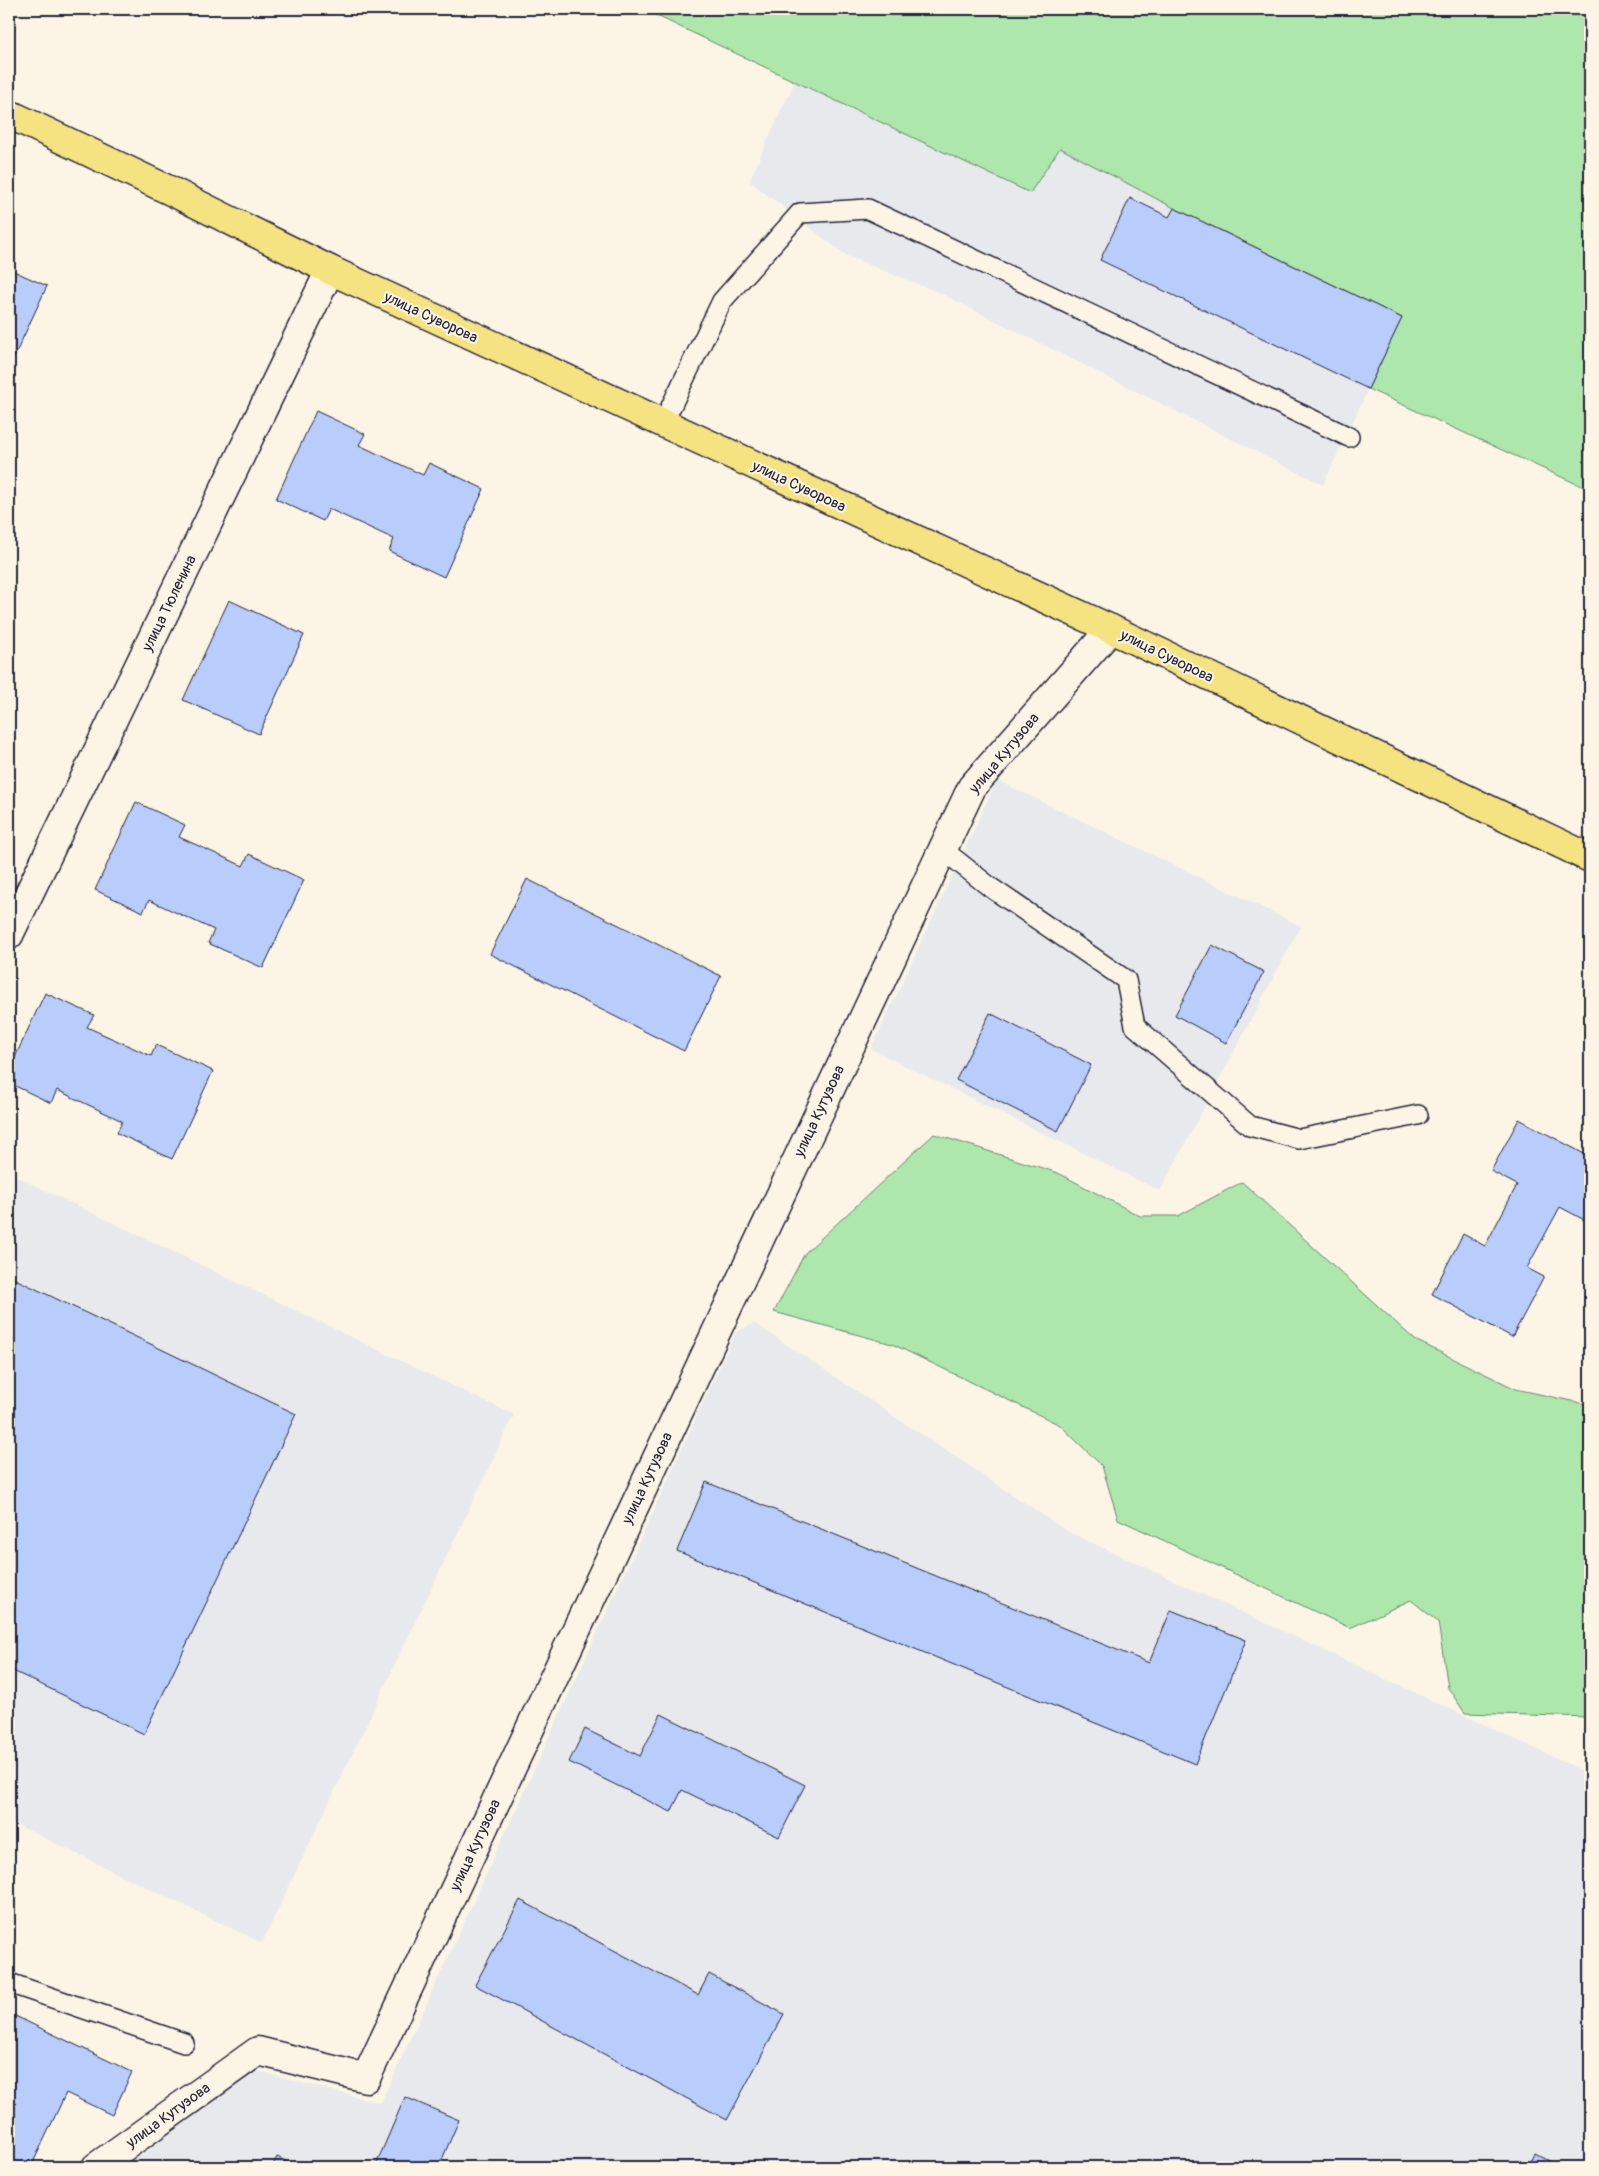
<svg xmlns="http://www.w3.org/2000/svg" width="1599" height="2176" viewBox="0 0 1599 2176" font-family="Pangolin,sans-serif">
	<rect width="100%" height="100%" fill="#fcf5e5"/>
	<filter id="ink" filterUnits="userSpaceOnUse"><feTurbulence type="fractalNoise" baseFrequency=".02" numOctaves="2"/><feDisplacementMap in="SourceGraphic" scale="10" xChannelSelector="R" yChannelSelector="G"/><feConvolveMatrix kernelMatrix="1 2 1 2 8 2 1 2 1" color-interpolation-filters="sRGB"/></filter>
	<g filter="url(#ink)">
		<path fill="#e8e9ec" d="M795 81 1030 193 1060 148 1174 208 1402 318 1323 485 940 293 847 256 749 181Z
			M997 780 1301 926 1160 1191 871 1049Z
			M9 1173 514 1415 262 1943 9 1821Z
			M754 1323 1067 1531 1590 1774V2167H121L253 2070 381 2103 735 1333Z"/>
		<path fill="#aee7ab" stroke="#688473" d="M655 9H1590V490L1368 389 1402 318 1174 208 1060 148 1030 193 655 15Z
			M934 1134 1058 1173 1140 1216H1178L1242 1182 1415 1340 1516 1389 1590 1405V1717L1465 1713 1448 1688 1438 1622 1411 1600 1350 1628 1118 1519 1102 1466 1060 1425 892 1344 774 1312 805 1253Z"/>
		<path fill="#b8cdfc" stroke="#22223b" d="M1130 198 1169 217 1174 208 1402 318 1368 389 1100 260Z
			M9 269 47 286 9 368Z
			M316 411 365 434 359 445 423 475 429 463 484 489 444 577 389 551 394 539 329 509 323 521 276 499Z
			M229 600 304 635 259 734 183 700Z
			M136 802 185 825 179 837 243 866 249 854 304 880 263 968 208 943 214 930 149 900 143 912 95 890Z
			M527 879 721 976 684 1051 490 954Z
			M1212 945 1264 972 1226 1043 1175 1015Z
			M45 993 94 1015 87 1027 151 1056 156 1045 213 1071 172 1159 117 1133 122 1121 57 1090 51 1103 9 1083V1070Z
			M990 1013 1091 1065 1058 1131 956 1080Z
			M1519 1119 1590 1157V1223L1560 1207 1527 1268 1544 1277 1512 1337 1432 1294 1463 1234 1485 1246 1517 1185 1491 1171Z
			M9 1276 296 1414 144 1734 9 1669Z
			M706 1482 1149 1663 1171 1610 1246 1640 1195 1764 677 1551Z
			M661 1714 805 1785 779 1837 682 1790 671 1812 569 1762 585 1729 640 1756Z
			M520 1900 698 1995 709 1974 784 2014 727 2120 475 1985Z
			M9 2013 132 2072 112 2115 66 2093 31 2167H9Z
			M405 2097 459 2120 440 2164 447 2167H375Z
			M1535 2154 1560 2167H1528Z
			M277 2157 299 2167H272Z"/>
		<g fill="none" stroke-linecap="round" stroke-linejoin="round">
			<defs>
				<path id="lane" d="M663 423 722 301 800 213 868 209 1349 437
					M942 849 990 887 1126 980 1135 1026 1250 1126 1299 1139 1418 1115
					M9 1983 184 2043"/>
				<path id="street" d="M9 935 330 270
					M96 2167 258 2051 366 2078 972 787 1111 629"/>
				<path id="primary" d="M9 114 173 192 330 270 1111 629 1590 858"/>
			</defs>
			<use href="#lane" stroke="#22223b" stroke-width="22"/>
			<use href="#street" stroke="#22223b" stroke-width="31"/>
			<use href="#primary" stroke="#22223b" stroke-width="31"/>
			<use href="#lane" stroke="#fcf5e5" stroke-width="19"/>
			<use href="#street" stroke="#fcf5e5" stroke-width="28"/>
			<use href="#primary" stroke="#f5e382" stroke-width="28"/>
		</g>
	</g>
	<g text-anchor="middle" stroke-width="4" stroke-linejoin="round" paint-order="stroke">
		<g font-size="15" fill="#22223b" stroke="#fcf5e5">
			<text transform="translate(431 317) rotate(25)" y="5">улица Суворова</text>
			<text transform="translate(799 486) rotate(25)" y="5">улица Суворова</text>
			<text transform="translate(169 603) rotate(-64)" y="5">улица Тюленина</text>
			<text transform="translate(1167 656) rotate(26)" y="5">улица Суворова</text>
			<text transform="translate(1004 753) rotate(-50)" y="5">улица Кутузова</text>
			<text transform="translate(819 1111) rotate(-65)" y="5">улица Кутузова</text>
			<text transform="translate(647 1478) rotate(-65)" y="5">улица Кутузова</text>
			<text transform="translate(475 1845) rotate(-65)" y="5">улица Кутузова</text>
			<text transform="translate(168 2115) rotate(-36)" y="5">улица Кутузова</text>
		</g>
	</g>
	<rect width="1599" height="2176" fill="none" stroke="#fcf5e5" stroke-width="30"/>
	<rect x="15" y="15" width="1569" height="2146" fill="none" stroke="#22223b" stroke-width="2" filter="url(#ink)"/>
</svg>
